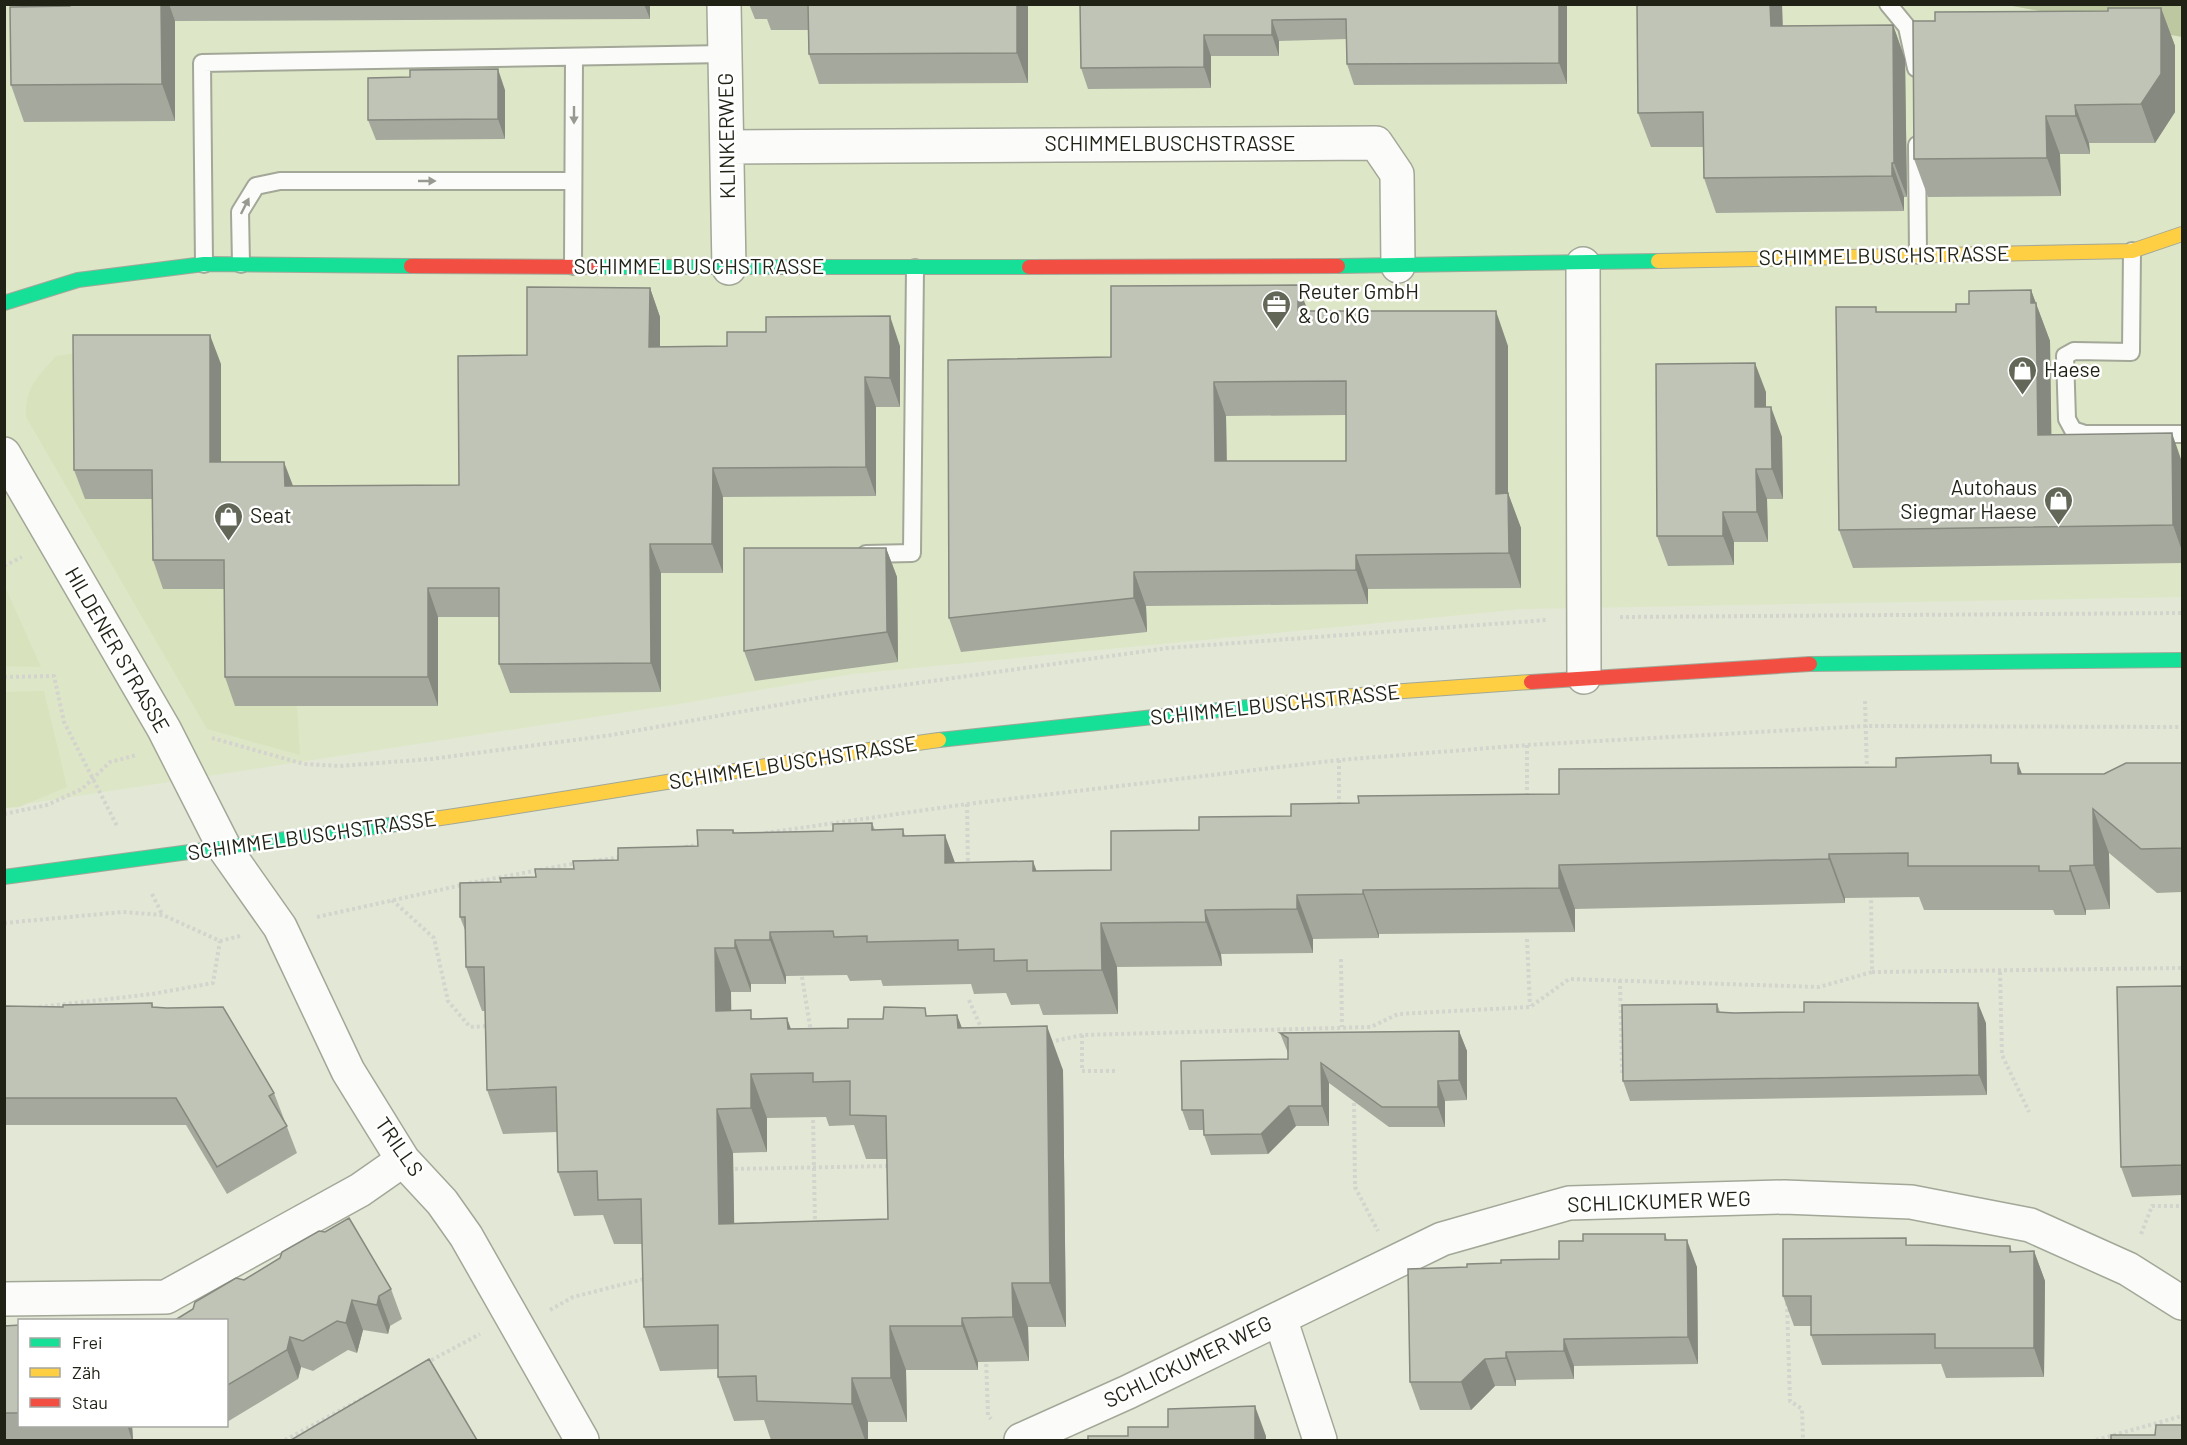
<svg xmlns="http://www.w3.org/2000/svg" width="2187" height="1445" viewBox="0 0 2187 1445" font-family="Barlow,sans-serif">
	<rect width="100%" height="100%" fill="#e2e8d5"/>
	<path fill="#dde6c6" d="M2007 4 2182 37V597L1522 609 852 674 679 704 5 807V5Z"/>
	<path fill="#d8e2bd" d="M84 352 163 499 235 589 297 706 300 755 207 729 26 417C25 387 37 378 56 356Z
		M5 587 41 667 5 666Z
		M44 691 67 787 19 807 5 808V692Z"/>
	<path fill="#bdc8a1" d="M2007 5H2182V37Z"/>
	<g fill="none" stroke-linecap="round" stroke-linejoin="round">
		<defs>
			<path id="lane" d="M1888 4 1907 27 1916 68
				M1917 145 1918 255
				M2132 251 2131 352 2074 351 2065 356 2067 419 2073 430 2085 434H2182
				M204 264 202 63 725 54
				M241 264 240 212 256 186 280 181H573
				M573 266 574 57
				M866 554 912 553 915 268"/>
			<path id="street" d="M724 4 729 268
				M728 147 1376 143 1397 174 1398 266
				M1583 264 1584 677
				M4 454 164 729 225 849 280 927 348 1071 403 1160 442 1202 466 1236 582 1440
				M4 1299 166 1297 360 1190 403 1160
				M1280 1318 1320 1440
				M1021 1440 1128 1392 1442 1239 1569 1203 1784 1197 1911 1202 2030 1225 2128 1269 2182 1303"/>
			<path id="fast" d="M1338 266 1658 261
				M595 267H1029
				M4 303 78 280 204 264 411 266
				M1810 664 2182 660
				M939 740 1266 705
				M4 877 434 819"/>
			<path id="slow" d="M1658 261 2132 251 2182 234
				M1266 705 1390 692 1531 682
				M434 819C603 794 770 763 939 740"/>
			<path id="jam" d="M411 266 595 267
				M1029 267 1338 266
				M1531 682 1810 664"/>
		</defs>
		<use href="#lane" stroke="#a2a798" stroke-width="20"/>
		<use href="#street" stroke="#a2a798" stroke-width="36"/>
		<use href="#fast" stroke="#a2a798" stroke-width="16"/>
		<use href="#slow" stroke="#a2a798" stroke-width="16"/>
		<use href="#jam" stroke="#a2a798" stroke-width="16"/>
		<path stroke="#d3d4ce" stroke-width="4" stroke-dasharray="3 3" stroke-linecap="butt" d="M4 566 22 557
			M1620 617 2182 613
			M4 677 54 676 64 722 117 826
			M1865 701 1867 772
			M212 738 304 764 340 766 431 759 612 735 839 694 1168 648 1547 620
			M1527 745V797
			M1339 760V807
			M967 804 968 866
			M4 814 47 805 82 789 110 762 137 755
			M765 833 967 804 1339 760 1527 745 1866 726 2182 727
			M685 847 701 844
			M593 861 622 857
			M469 883 577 863
			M152 894 162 914
			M392 900 434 938 448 1001 470 1027 490 1026
			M317 917 462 885
			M4 923 123 912 163 915 220 941 240 936
			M1527 939 1530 1006
			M1341 959 1342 1027
			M801 971 811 1032
			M1872 972 2182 968
			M2000 972 2002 1055 2029 1112
			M1620 980 1622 1073
			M969 1000 982 1030
			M39 1007 152 994 213 983 220 941
			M1082 1035V1071H1115
			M1050 1042 1082 1035 1371 1027 1398 1014 1530 1007 1569 979 1819 987 1872 972 1871 893
			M1354 1097 1355 1187 1378 1231
			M813 1114 815 1224
			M729 1169 889 1166
			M2141 1234 2152 1206H2182
			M1787 1303 1790 1401 1802 1409 1803 1440
			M550 1310 573 1297 648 1278
			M986 1358 988 1415 991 1419
			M426 1363 480 1334
			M285 1440 367 1396
			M2096 1440 2182 1416"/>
		<use href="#lane" stroke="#fbfcf9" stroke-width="16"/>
		<use href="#street" stroke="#fbfcf9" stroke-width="33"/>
		<use href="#fast" stroke="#16e098" stroke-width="14"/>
		<use href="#slow" stroke="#ffcf43" stroke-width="14"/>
		<use href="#jam" stroke="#f24e42" stroke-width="14"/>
	</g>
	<path fill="#a5a99d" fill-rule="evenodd" d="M70 4H650V19L175 21V121L24 122 11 85 70 6Z
		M749 4H1028V83L819 84 809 54 808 30H771L767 19H755Z
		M1080 4H1567V84L1354 85 1347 64V39L1279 41V56H1211V88L1088 89 1081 68Z
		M1782 4 1783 26 1893 25 1905 59 1907 197H1904V211L1716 213 1704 178 1703 147H1651L1638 113Z
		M2161 8 2175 46V112L2155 143H2089L2090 154H2060L2061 196 1928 197 1914 159 1935 21Z
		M505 90V139L376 140 368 120Z
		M650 288 660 317V347L900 346V407H876V496L723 497V573H661V692L510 693 499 664V617H438V706H235L225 677 224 589H163L153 560 152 499H85L74 470 221 364V462L293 486 459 485 527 355Z
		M2031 290 2050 341 2051 435 2182 462V563L1853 568 1839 530 1878 312H1956L1969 304Z
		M1308 311 1508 346V493L1521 528V588L1368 589V604L1146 606 1147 632 961 652 949 618 1111 357ZM1346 415V461H1227L1226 416Z
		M1766 392V407L1782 437 1783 499H1767L1768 542H1734V565L1668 566 1657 536Z
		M886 548 897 577 898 662 755 681 744 651Z
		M1994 763 2021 774H2104L2182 763V892L2157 893 2109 853 2110 909 2086 910V915H2055L2053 910H1924L1919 897 1845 898V903L1575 909V932L1379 934V938L1313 939V953L1221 954 1222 966 1117 967 1118 1014 1043 1015 1039 1004 1011 1005 1006 993 974 994 971 984 883 986 881 980 850 981 847 975 786 976V984H751V992H731V1010L754 1019 791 1029 848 1028 883 1019 957 1015 962 1028 1063 1070 1066 1327H1028L1029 1361 978 1362V1370H906L907 1422H868V1440H771L764 1420 734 1421 718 1377V1369L660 1371 644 1327 642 1244H614L603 1215 574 1216 558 1172 557 1132 503 1134 487 1090 485 1011H482L466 967 465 930 460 917 501 882 536 877 618 860 698 846 733 830 734 833 833 831 872 823 875 830 903 829 905 836 955 863 1036 871 1111 870 1199 830 1291 816 1359 803 1559 794 1896 767ZM826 1117 829 1126 854 1125 866 1159H887L888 1219 734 1223 733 1153 767 1152V1118Z
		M2182 986V1195L2132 1197 2121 1167Z
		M152 1003 153 1007 274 1093 297 1153 227 1194 186 1125H4V1006L63 1007Z
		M1717 1004 1720 1012 1734 1013 1804 1012 1986 1023 1987 1095 1630 1101 1623 1081Z
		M1459 1031 1467 1051V1100L1445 1101V1127H1389L1329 1083V1126H1296L1268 1154 1211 1155 1204 1135V1130H1189L1182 1110 1288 1059V1053L1280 1033Z
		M1665 1234 1667 1240 1697 1267 1698 1364 1574 1366V1379L1516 1380V1386H1495L1471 1410H1420L1410 1382 1467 1267 1501 1263 1559 1259Z
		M1909 1245 2010 1246 2012 1252 2034 1251 2045 1281 2044 1377 1946 1378 1941 1364 1822 1365 1811 1335V1326H1794L1783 1296Z
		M244 1280 391 1289 402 1319 390 1326 388 1334 363 1330 357 1353 348 1350 313 1371 301 1367 298 1379 227 1422 226 1420V1320L193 1309Z
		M20 1325V1425H132L133 1440H4V1326Z"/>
	<path fill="#86897f" d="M161 4H169L175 21V121L162 84Z
		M644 4H650V19Z
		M1017 4H1028V83L1017 53Z
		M1559 4H1567V84L1559 63Z
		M1770 4H1782L1783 61 1771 26Z
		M2161 8 2175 46V112L2155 143 2141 104Z
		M1272 20 1279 41V56L1272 35Z
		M1893 25 1905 59 1907 197 1894 163Z
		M1204 35 1211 56V88L1204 67Z
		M498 69 505 90V139L498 119Z
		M2075 105 2089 143 2090 154 2076 116Z
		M2046 116 2060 154 2061 196 2047 158Z
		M1892 163 1904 197V211L1892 176Z
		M1298 285 1311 319 1298 311Z
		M650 288 660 317V376L649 347Z
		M2031 290 2050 341 2052 474 2038 435Z
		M1496 311 1508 346V528L1496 494Z
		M890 316 900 346V407L890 378Z
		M210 335 221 364V491L210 462Z
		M1755 363 1766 392V437L1755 407Z
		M865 377 876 407V496L866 467Z
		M1214 382 1226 416 1227 495 1215 461Z
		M1771 407 1782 437 1783 499 1772 469Z
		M2172 433 2182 462V551L2173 525Z
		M284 462 295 491 285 486Z
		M713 468 723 497V573L712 544Z
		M1756 469 1767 499 1768 542 1757 512Z
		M1508 493 1521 528V588L1509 553Z
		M1723 512 1734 542V565L1723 536Z
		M650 544 661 573V692L651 663Z
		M886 548 897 577 898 662 887 632Z
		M1356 555 1368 589V604L1356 570Z
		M1134 572 1146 606 1147 632 1134 598Z
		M428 588 438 617V706L428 677Z
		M2018 763 2034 807 2018 774Z
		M2093 809 2109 853 2110 909 2094 865Z
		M945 835 961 879 945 863Z
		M1829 854 1845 898V903L1829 859Z
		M1033 861 1049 905 1033 871Z
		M1559 865 1575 909V932L1559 888Z
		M2070 866 2086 910V915L2070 871Z
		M1363 890 1379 934V938L1363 894Z
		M1297 895 1313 939V953L1297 909Z
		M1205 910 1221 954 1222 966 1206 922Z
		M1101 923 1117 967 1118 1014 1102 970Z
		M770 932 786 976V984L770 940Z
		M735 940 751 984V992L735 948Z
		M715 948 731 992 732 1054 716 1011Z
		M1978 1003 1986 1023 1987 1095 1979 1075Z
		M957 1015 973 1059 958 1028Z
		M787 1018 803 1062 788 1029Z
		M1047 1026 1063 1070 1066 1327 1050 1283Z
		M1459 1031 1467 1051V1100L1459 1080Z
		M1321 1063 1329 1083V1126L1322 1106Z
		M751 1074 767 1118V1152L751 1108Z
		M1438 1081 1445 1101V1127L1438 1107Z
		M1289 1106 1296 1126 1268 1154 1261 1134Z
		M717 1109 733 1153 735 1268 719 1224Z
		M1687 1240 1697 1267 1698 1364 1688 1337Z
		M2034 1251 2045 1281 2044 1377 2034 1348Z
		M1012 1283 1028 1327 1029 1361 1013 1317Z
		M379 1296 390 1326 388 1334 377 1305Z
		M352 1300 363 1330 357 1353 346 1323Z
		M962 1318 978 1362V1370L962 1326Z
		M890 1326 906 1370 907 1422 891 1378Z
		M290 1337 301 1367 298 1379 287 1350Z
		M1564 1339 1574 1366V1379L1564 1351Z
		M1506 1352 1516 1380V1386L1506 1358Z
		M1485 1359 1495 1386 1471 1410 1461 1382Z
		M852 1378 868 1422V1440H865L852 1404Z
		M1255 1406 1266 1436V1440H1255Z
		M127 1425H132L133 1440H132Z"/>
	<path fill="#c0c4b6" stroke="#86897f" stroke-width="1.5" fill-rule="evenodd" d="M70 4H161L162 84 11 85 10 7 70 6Z
		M808 4H1017V53L809 54Z
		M1080 4H1559V63L1347 64 1346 19 1272 20V35H1204V67L1081 68Z
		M1637 4H1770L1771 26 1893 25 1894 163H1892V176L1704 178 1703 112 1638 113Z
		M2108 8H2161V74L2141 104 2075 105 2076 116H2046L2047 158 1914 159 1913 21H1935V12L2108 11Z
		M498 69V119L368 120V78L410 77V70Z
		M1298 285V311H1496V494L1508 493 1509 553 1356 555V570L1134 572V598L949 618 948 360 1111 357V286ZM1346 381V461H1215L1214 382Z
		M527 287 650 288 649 347 727 346V332H766V317L890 316V378L865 377 866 467 713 468 712 544H650L651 663 499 664V588H428V677H225L224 560H153L152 470H74L73 335H210V462H284L285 486 459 485 458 356 527 355Z
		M2031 290V303H2036L2038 435 2172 433 2173 525 1839 530 1836 307H1876V312H1956V304H1969V291Z
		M1755 363V407H1771L1772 469H1756L1757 512H1723V536H1657L1656 364Z
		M744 548H886L887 632 744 651Z
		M1991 755V763H2018V774H2104L2126 763H2182V848L2141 849 2093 809 2094 865 2070 866V871H2039V866H1908V853L1829 854V859L1559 865V888L1363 890V894L1297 895V909L1205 910 1206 922 1101 923 1102 970 1027 971V960L994 961V949L958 950V940L867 942V936L834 937 833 931 770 932V940H735V948H715L716 1011 751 1010V1019L787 1018 788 1029 848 1028V1019H883L884 1007 925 1008 926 1016 957 1015 958 1028 1047 1026 1050 1283H1012L1013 1317 962 1318V1326H890L891 1378H852V1404L757 1401 756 1376 718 1377V1325L644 1327 641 1199 598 1200 597 1171 558 1172 556 1087 487 1090 484 967H466L465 917H460V883L501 882 500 878 536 877 535 869H574L573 861 618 860V848L698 846 697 830H733V833L833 831V824L872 823V830L903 829V836L945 835V863L1033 861V871L1111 870V831L1199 830V817L1291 816V804L1359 803 1358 796 1559 794V769L1896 767V758ZM813 1073V1082L850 1081V1115L886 1116 888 1219 719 1224 717 1109 751 1108V1074Z
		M2182 986V1165L2121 1167 2117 987Z
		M1804 1002 1978 1003 1979 1075 1623 1081 1622 1005 1717 1004V1012L1734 1013 1804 1012Z
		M152 1003V1007L167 1008 223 1007 274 1093 269 1096 287 1126 217 1167 176 1098H4V1006L63 1007V1005Z
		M1459 1031V1080L1438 1081V1107H1382L1321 1063 1322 1106H1289L1261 1134 1204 1135 1203 1110H1182L1181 1061 1288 1059V1038L1280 1033Z
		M349 1218 391 1289 379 1296 377 1305 352 1300 346 1323 337 1321 303 1341 290 1337 287 1350 226 1386V1320H175L193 1309 195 1302 236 1278 244 1280 280 1258 282 1252 319 1231 325 1232Z
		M1583 1234H1665V1240H1687L1688 1337 1564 1339V1351L1506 1352V1358L1485 1359 1461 1382H1410L1408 1269 1467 1267V1264L1501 1263V1260L1559 1259V1241H1583Z
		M1906 1238V1245L2010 1246V1252L2034 1251V1348H1935V1334L1811 1335V1296H1783V1239Z
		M20 1325V1413H4V1326Z
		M429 1359 477 1440H291Z
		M1255 1406V1440H1088V1436H1128V1427H1168V1409Z
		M2156 1425H2182V1440H2111V1435H2155Z"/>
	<defs><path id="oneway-solid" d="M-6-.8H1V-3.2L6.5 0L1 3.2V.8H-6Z" transform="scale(1.5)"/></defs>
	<g fill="#989a92">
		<use href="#oneway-solid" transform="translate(574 115) rotate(90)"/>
		<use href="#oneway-solid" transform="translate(427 181)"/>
		<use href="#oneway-solid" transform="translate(245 206) rotate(-63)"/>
	</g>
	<defs>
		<symbol id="office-pin" viewBox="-11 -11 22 30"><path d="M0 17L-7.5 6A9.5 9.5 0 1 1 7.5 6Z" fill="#636758" stroke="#fff"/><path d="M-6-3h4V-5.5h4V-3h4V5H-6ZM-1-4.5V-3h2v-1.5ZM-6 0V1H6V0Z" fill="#fff"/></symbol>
		<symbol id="shop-pin" viewBox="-11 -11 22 30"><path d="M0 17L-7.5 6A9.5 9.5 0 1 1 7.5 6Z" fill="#636758" stroke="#fff"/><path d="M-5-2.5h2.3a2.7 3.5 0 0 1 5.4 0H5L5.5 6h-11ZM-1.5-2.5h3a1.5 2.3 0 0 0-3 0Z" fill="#fff"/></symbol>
	</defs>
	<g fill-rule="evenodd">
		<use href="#office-pin" x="1260" y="288" width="33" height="45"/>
		<use href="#shop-pin" x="2006" y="354" width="33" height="45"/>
		<use href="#shop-pin" x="2042" y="484" width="33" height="45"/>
		<use href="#shop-pin" x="212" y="500" width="33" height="45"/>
	</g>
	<g text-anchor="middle" stroke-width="5" stroke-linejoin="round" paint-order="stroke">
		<g font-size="21" fill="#1f2215" stroke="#fff">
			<text transform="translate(727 136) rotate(-91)" y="7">KLINKERWEG</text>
			<text x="1170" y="151">SCHIMMELBUSCHSTRASSE</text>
			<text transform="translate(1884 256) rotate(-1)" y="7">SCHIMMELBUSCHSTRASSE</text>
			<text x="699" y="274">SCHIMMELBUSCHSTRASSE</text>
			<text transform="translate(117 650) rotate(60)" y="7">HILDENER STRASSE</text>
			<text transform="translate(1275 705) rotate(-6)" y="7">SCHIMMELBUSCHSTRASSE</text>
			<text transform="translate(793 763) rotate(-9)" y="7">SCHIMMELBUSCHSTRASSE</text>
			<text transform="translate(312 836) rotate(-8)" y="7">SCHIMMELBUSCHSTRASSE</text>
			<text transform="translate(399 1147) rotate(55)" y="7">TRILLS</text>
			<text transform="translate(1659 1202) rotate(-2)" y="7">SCHLICKUMER WEG</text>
			<text transform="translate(1188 1362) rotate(-26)" y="7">SCHLICKUMER WEG</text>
		</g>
		<g font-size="21" fill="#1f2215" stroke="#fff" text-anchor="start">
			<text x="1298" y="299">Reuter GmbH<tspan x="1298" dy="24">&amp; Co KG</tspan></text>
			<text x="2044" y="377">Haese</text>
			<text x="2037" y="495" text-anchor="end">Autohaus<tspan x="2037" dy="24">Siegmar Haese</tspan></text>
			<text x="250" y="523">Seat</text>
		</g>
	</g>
	<rect width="2187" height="1445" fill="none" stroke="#1f2215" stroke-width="12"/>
	<rect x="18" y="1319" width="210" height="108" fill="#ffffff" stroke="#a5a7a1" stroke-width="1.5"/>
	<rect x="30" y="1338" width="30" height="9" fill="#16e098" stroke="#a5a7a1" stroke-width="1.5"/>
	<text x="72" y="1349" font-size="18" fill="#1f2215">Frei</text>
	<rect x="30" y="1368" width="30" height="9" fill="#ffcf43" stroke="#a5a7a1" stroke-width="1.5"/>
	<text x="72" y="1379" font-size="18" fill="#1f2215">Zäh</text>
	<rect x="30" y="1398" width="30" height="9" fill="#f24e42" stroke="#a5a7a1" stroke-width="1.5"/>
	<text x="72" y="1409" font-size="18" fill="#1f2215">Stau</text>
</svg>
